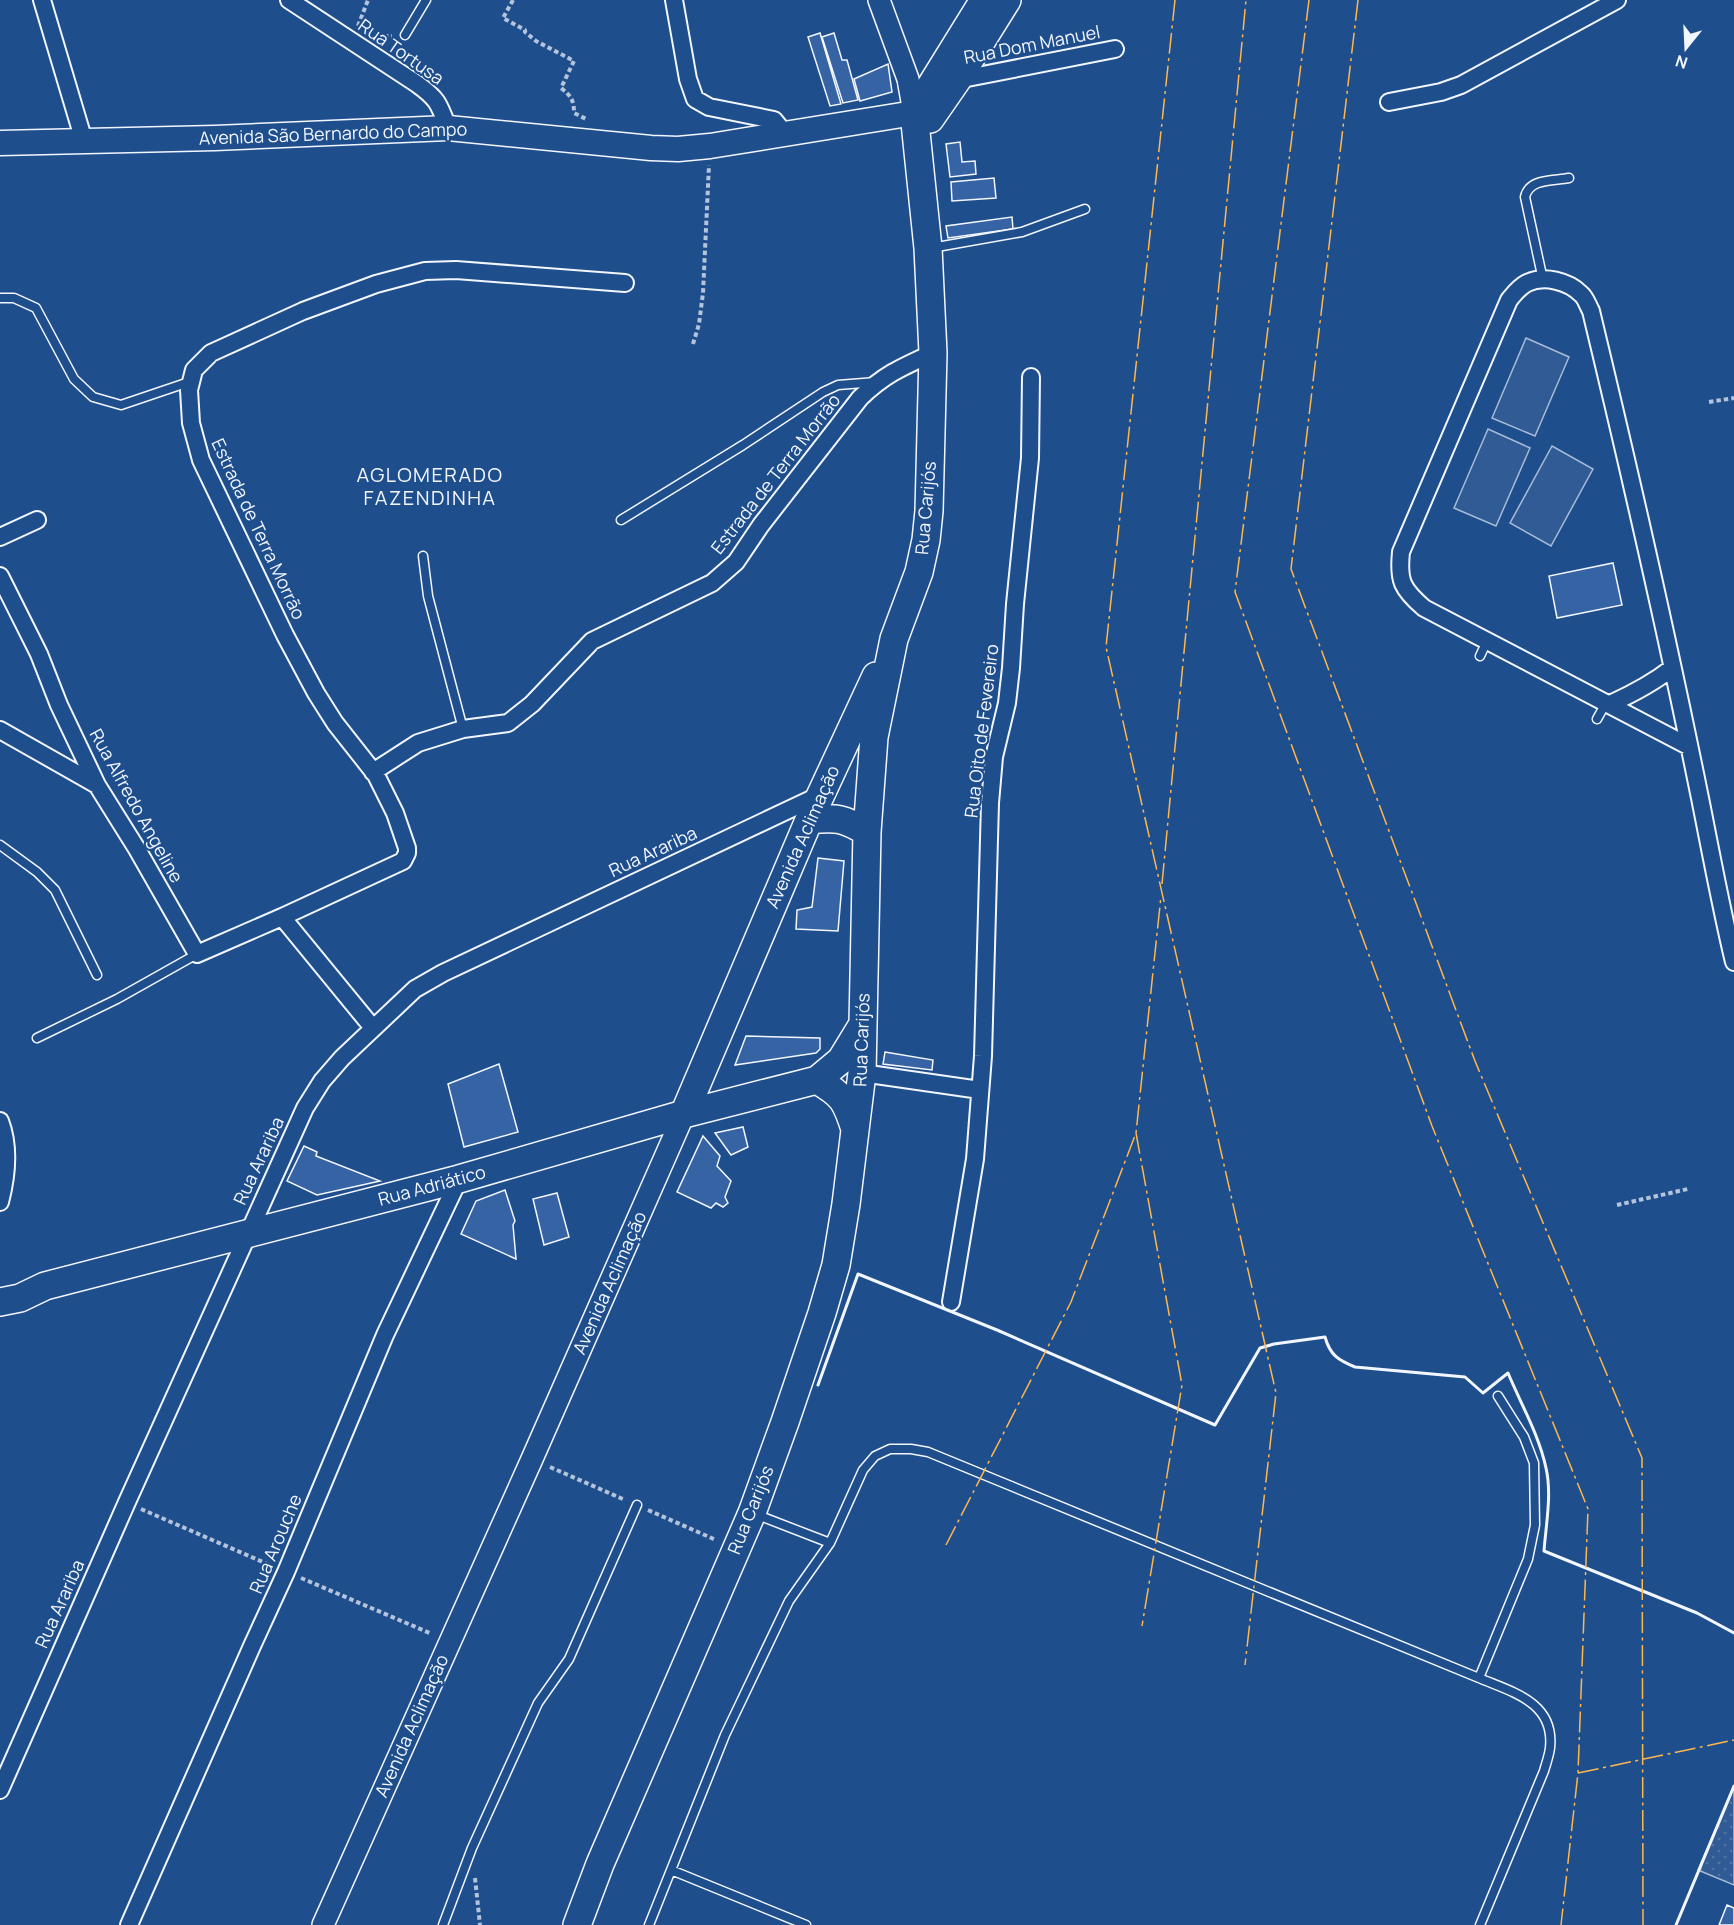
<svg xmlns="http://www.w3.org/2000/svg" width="1734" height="1925" viewBox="0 0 1734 1925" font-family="Manrope,sans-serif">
	<defs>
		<pattern id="green-dots" width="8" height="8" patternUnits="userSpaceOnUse" patternTransform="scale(1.5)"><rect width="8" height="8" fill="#305b95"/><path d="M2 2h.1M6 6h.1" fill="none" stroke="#4e73a5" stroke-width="1.8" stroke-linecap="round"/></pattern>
	</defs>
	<rect width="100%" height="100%" fill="#1f4e8c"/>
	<path fill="url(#green-dots)" stroke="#a8bbd7" stroke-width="1.5" d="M1734 1786V1885L1698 1870Z"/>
	<path fill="#305b95" stroke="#a8bbd7" stroke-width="1.5" d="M1526 338 1569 357 1535 436 1492 418Z
		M1488 429 1530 448 1496 526 1454 508Z
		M1552 446 1593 469 1551 546 1510 523Z"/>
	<path fill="#3563a3" stroke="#f2f6ff" stroke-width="1.5" d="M820 33 841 104 830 106 808 37Z
		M834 33 842 60H847L858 100 843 103 822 37Z
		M888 64 892 92 860 101 854 79Z
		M960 142 962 162 975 161 976 174 950 177 946 144Z
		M994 178 996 198 952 201 951 182Z
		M1012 217 1013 229 948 238 946 226Z
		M1613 563 1622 605 1557 618 1549 576Z
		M818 858 844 861 838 931 796 929 797 910 812 907Z
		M746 1036 820 1038V1049L816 1053 735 1065Z
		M885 1052 933 1060 932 1070 883 1064Z
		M499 1064 518 1132 464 1147 448 1084Z
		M743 1127 748 1147 731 1155 715 1133Z
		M703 1136 720 1156 717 1166 731 1181 725 1197 728 1203 723 1207 716 1203 711 1208 677 1192Z
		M304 1146 317 1152 316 1156 380 1181 317 1195 287 1181Z
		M505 1190 515 1221 513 1225 516 1259 461 1234 476 1201Z
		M557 1193 569 1237 544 1245 533 1199Z
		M1727 1905 1734 1908V1925H1719Z"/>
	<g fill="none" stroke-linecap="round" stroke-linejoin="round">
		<defs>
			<path id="service" d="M405 35 426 0
				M931 248 1022 232 1085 209
				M1543 280 1525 197C1529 178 1554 181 1569 178
				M0 298H14L36 308 74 379 93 397 121 405 192 381
				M621 520 743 445 823 392 838 385 876 382
				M423 556 428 596 463 729
				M1480 656 1487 641
				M1597 719 1606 703
				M0 845 37 872 55 890 97 975
				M37 1038 117 999 197 954
				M755 1514 830 1543
				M1479 1678 1528 1559 1535 1525 1534 1463 1524 1437 1498 1396
				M671 1870 806 1925
				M443 1925 472 1848 538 1703 569 1659 637 1505
				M649 1925 725 1735 789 1601 830 1543 863 1470 875 1456 890 1449H911L928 1452 1479 1678C1512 1692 1555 1702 1550 1748 1549 1756 1546 1764 1544 1771L1480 1925"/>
			<path id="minor" d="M42 0 84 141
				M289 0 417 84C438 99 439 104 448 128
				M674 0 688 79 695 99 709 107 774 120 786 135
				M957 80 1115 49
				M1389 102 1441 92 1461 85 1617 0
				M0 537 37 520
				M0 576 39 654 59 705 97 785 137 849 197 954 282 917 403 861 407 853V848L395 813 376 775 335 723 316 693 285 635 201 460 191 423 189 390 194 370 211 353 303 311 376 284 425 271 456 270 625 283
				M1610 704C1632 694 1653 683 1672 668
				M0 730 97 785
				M1688 746 1424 608C1402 589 1398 581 1401 552L1509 300C1514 294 1519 287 1527 283 1544 275 1568 281 1581 294 1586 298 1588 306 1591 311 1630 473 1667 635 1700 798 1711 853 1721 908 1734 962
				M373 772 418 743 463 729 508 723 532 704 592 641 712 583 736 562 761 525 860 398C885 374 902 367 933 353
				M282 917 373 1028
				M862 1073 980 1090
				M0 1121C10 1147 7 1175 0 1202
				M951 1302 975 1159 983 1056 990 803 994 757 1007 703 1011 668 1015 604 1030 458 1031 377
				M0 1790 127 1502 305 1108 322 1081 342 1058 415 989 443 973 820 795
				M129 1925 252 1646 286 1572 385 1335 459 1179"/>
			<path id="tertiary" d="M879 0 908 79 914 113
				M323 1925 532 1459 684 1114"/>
			<path id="secondary" d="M0 143 215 138 448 128 651 148 678 149 710 146 914 113"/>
			<path id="primary" d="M930 119 957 80 1007 0
				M809 820C837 817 843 818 867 832
				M817 1080C843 1095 846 1101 855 1129
				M684 1114 809 820 876 676
				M0 1302 20 1298 45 1286 459 1179 684 1114 817 1080 841 1060 863 1024
				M577 1925 600 1864 752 1513 785 1422 822 1313 836 1265 846 1204 862 1073 867 832 874 737 894 639 919 572 926 540 929 511 933 353 928 248 914 113 984 0"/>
		</defs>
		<use href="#service" stroke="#f2f6ff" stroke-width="11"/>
		<use href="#minor" stroke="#f2f6ff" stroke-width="20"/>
		<use href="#tertiary" stroke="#f2f6ff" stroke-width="24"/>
		<use href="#secondary" stroke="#f2f6ff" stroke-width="27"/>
		<use href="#primary" stroke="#f2f6ff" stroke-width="30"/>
		<path stroke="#b3c4dc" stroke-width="4" stroke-dasharray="4.5 3" stroke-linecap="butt" d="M513 0 503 18 525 30V32L536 41 574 61 561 88C571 96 574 100 574 113L588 120
			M358 26 368 0
			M377 39 383 36H392
			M693 344 699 324 703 293 709 165
			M1709 402 1734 398
			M1617 1205 1688 1189
			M550 1467 625 1500
			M141 1509 272 1566
			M648 1510 716 1540
			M301 1578 432 1634
			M475 1878 480 1925"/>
		<use href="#service" stroke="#1f4e8c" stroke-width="8"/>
		<use href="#minor" stroke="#1f4e8c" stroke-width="16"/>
		<use href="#tertiary" stroke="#1f4e8c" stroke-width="21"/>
		<use href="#secondary" stroke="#1f4e8c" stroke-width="24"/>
		<use href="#primary" stroke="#1f4e8c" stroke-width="27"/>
		<path stroke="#f2f6ff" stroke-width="3" d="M818 1385 858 1274 997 1330 1215 1425 1260 1348 1274 1344 1325 1337C1330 1355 1338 1360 1355 1367L1465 1377 1483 1393 1508 1373C1521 1404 1539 1435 1546 1468 1552 1494 1546 1524 1544 1551L1697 1613 1734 1633
			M1676 1925 1734 1786"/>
		<path stroke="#ffb74d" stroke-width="1.5" stroke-dasharray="21 4.5 3 4.5" stroke-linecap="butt" d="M1175 0 1106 647 1276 1393 1245 1665
			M1309 0 1235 592 1432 1126 1588 1509 1578 1773 1561 1925
			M1358 0 1291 569 1475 1061 1642 1458 1643 1925
			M1162 884 1246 0
			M1136 1133 1182 1385 1142 1626
			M946 1545 1071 1302 1136 1133 1161 896
			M1578 1773 1734 1740"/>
	</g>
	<g text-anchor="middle" stroke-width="4.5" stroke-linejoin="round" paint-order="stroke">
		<g font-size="18" fill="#f2f6ff" stroke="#1f4e8c">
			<text transform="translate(1032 45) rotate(-11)" y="6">Rua Dom Manuel</text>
			<text transform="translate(401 52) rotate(35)" y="6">Rua Tortusa</text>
			<text transform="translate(333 134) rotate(-2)" y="6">Avenida São Bernardo do Campo</text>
			<text transform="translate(776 474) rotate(-52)" y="6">Estrada de Terra Morrão</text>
			<text transform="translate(926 508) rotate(-85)" y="6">Rua Carijós</text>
			<text transform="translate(258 529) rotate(65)" y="6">Estrada de Terra Morrão</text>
			<text transform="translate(982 731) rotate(-83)" y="6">Rua Oito de Fevereiro</text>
			<text transform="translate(136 806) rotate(61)" y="6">Rua Alfredo Angeline</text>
			<text transform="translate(803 837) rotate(-66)" y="6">Avenida Aclimação</text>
			<text transform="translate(653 852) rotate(-25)" y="6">Rua Arariba</text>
			<text transform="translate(862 1040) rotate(-88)" y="6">Rua Carijós</text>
			<text transform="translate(259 1161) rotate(-65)" y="6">Rua Arariba</text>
			<text transform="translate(432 1186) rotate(-15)" y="6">Rua Adriático</text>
			<text transform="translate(610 1283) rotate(-66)" y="6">Avenida Aclimação</text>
			<text transform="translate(751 1510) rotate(-68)" y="6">Rua Carijós</text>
			<text transform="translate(276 1544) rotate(-67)" y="6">Rua Arouche</text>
			<text transform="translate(60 1604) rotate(-66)" y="6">Rua Arariba</text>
			<text transform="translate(412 1726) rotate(-66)" y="6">Avenida Aclimação</text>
		</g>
		<g font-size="20" letter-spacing="1.5" fill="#f2f6ff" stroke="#1f4e8c">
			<text x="430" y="482">AGLOMERADO<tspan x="430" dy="23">FAZENDINHA</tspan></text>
		</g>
	</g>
	<g transform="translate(1686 48) rotate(198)" stroke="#1f4e8c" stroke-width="4.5" paint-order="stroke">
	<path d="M0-4.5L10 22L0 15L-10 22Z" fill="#f2f6ff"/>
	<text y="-9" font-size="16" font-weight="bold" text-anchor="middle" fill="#f2f6ff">N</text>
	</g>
</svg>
